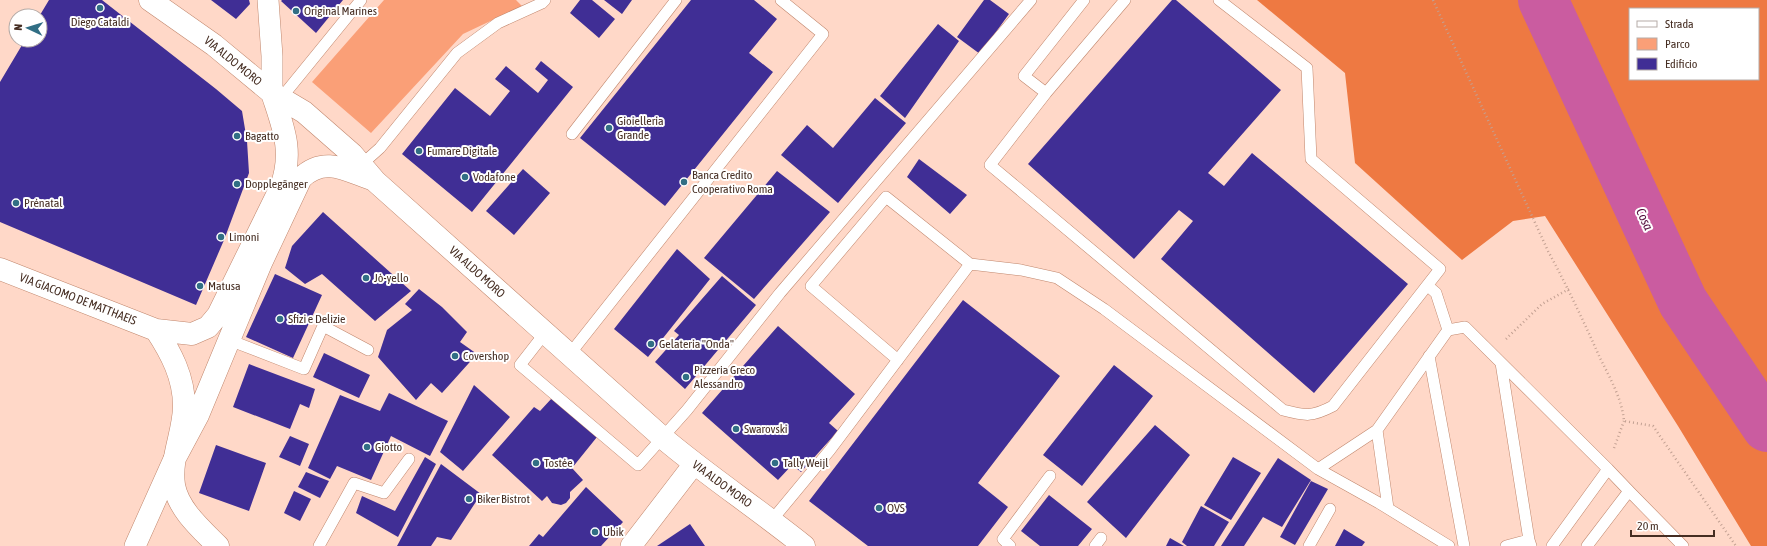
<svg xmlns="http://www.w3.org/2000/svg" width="1767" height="546" viewBox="0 0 1767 546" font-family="'Asap Condensed',sans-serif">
	<rect width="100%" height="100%" fill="#ffd8c8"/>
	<path fill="#fa9f77" d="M384 0H516L522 6 463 34 371 133 312 82Z"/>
	<path fill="#ee7942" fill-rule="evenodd" d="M1257 0H1767V546H1751L1678 426 1545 216 1513 221 1462 260 1355 163 1345 73ZM1630 9H1758V79H1630Z"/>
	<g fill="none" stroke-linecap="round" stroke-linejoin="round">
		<path stroke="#ca5ca0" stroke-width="50" d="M1543 0 1683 302 1767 427"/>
	</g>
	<path fill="#402e95" d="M49 0H102L216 89 242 111 247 141 249 173 224 240 196 305 0 222V82L25 40H40V15Z
		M211 0H249L250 4 236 19Z
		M282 0H343L316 33 281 1Z
		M580 0H592L615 19 599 38 570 13Z
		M604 0H632L622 14Z
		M691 0H754L777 19 749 53 773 72 665 206 580 138Z
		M984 0H990L1009 14 980 54 957 37Z
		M1172 0H1176L1281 90 1208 173 1224 186 1252 153 1408 284 1314 393 1161 259 1193 221 1179 210 1134 259 1028 164Z
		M938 24 959 41 905 118 880 96Z
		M541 61 573 87 472 212 402 154 455 88 490 116 510 91 495 79 506 66 538 93 548 80 535 69Z
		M875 98 906 123 838 203 781 155 807 125 833 148Z
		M919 159 967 195 950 214 907 177Z
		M523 169 550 193 514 235 486 211Z
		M777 171 830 212 754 299 704 258Z
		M323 212 411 291 375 321 322 274 305 284 285 268 292 246Z
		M677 249 710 279 648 357 614 329Z
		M275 274 322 295 293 358 246 337Z
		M722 276 756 305 685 389 655 362 679 335 674 331Z
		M419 289 442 307 467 332 460 342 477 354 442 393 431 383 416 400 378 357 387 330 412 310 405 304Z
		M963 300 1060 376 978 483 1008 507 978 546H868L809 501Z
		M778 326 855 394 829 423 838 431 801 472 792 465 778 480 702 413Z
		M324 353 370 375 359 398 313 377Z
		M249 364 315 389 309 408 300 404 290 429 233 407Z
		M1114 365 1153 396 1082 486 1043 455Z
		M474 385 510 417 463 471 440 452Z
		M389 393 448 421 430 456 391 436 371 480 337 466 330 479 308 468 340 395 380 411Z
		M552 398 597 437 572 468 583 480 570 492V498L566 503 561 505 552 503 547 496 542 501 492 455 534 407 540 411Z
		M1155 425 1190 455 1126 538 1087 502Z
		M290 436 309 444 300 466 279 457Z
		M216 445 266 463 249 511 199 493Z
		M425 457 436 464 398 537 356 513 362 496 395 511Z
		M1233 457 1261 473 1231 520 1204 505Z
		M1278 458 1311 480 1282 527 1263 517 1244 546H1221Z
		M441 464 481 494 451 540 437 537 431 546H397Z
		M306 472 329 481 320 498 298 487Z
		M1311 481 1328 489 1295 545 1280 537Z
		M586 487 623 522 601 546H529L539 534 543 537Z
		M294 491 311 499 300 521 284 513Z
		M1049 495 1092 529 1078 546H1040L1021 531Z
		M1201 506 1229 522 1214 546H1187L1182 542Z
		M690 524 705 546H657Z
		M1344 529 1365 542 1362 546H1335Z
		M1170 538 1184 546H1166Z"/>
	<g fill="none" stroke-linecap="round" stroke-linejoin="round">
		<defs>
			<path id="service" d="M1125 0 1046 93 990 165 1283 410C1306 416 1312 417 1333 406L1440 269 1311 159 1307 68 1219 0
				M1046 93 1024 76 1084 0
				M282 97 361 0
				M572 134 676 0
				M361 165 380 148 457 53 498 23 542 3 545 0
				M970 264 1021 270 1057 278 1104 309 1318 469 1379 503 1449 546
				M1428 286 1436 293 1448 330
				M545 333 520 365 638 465 687 410 780 293 1031 0
				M229 340 304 369 323 326 368 350
				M569 355 823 34 781 0
				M1429 356 1464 546
				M1501 363 1529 540
				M1318 469 1377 430
				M1608 469 1629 491
				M1388 508 1377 430 1448 330 1465 327 1608 469 1552 546
				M772 520 830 450 970 264 886 197 811 286 898 360
				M319 546 354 483 384 493 409 459
				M1010 546 1003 539 1050 476
				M1095 546 1101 538
				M1309 546 1330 509
				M1506 546 1529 540 1531 546
				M1587 546 1629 491 1683 546"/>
			<path id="minor" d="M268 0 272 56V93
				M135 546 174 459
				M631 546 694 464"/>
			<path id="secondary" d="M150 0 214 45 272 93 304 112 352 154 375 181 663 438C708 476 758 509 804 546
				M0 269 156 330 192 334 208 327 218 315 281 187C294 151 283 127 272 93
				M156 330C171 353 184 377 184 406 184 432 170 458 174 485 178 509 201 529 218 546
				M175 458 198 415 261 263 301 178C325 155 347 171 374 180"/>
		</defs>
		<use href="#service" stroke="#c0866c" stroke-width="12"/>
		<use href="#minor" stroke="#c0866c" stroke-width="22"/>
		<use href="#secondary" stroke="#c0866c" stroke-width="23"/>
		<path stroke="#c2a092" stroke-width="2.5" stroke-dasharray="1 3" stroke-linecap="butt" d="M1433 0 1548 251C1567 286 1584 322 1600 358 1610 378 1622 399 1624 421L1653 426 1736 546
			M1506 339 1542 304 1569 289
			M1614 448 1624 421"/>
		<use href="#service" stroke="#fff" stroke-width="11"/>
		<use href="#minor" stroke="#fff" stroke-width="21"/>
		<use href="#secondary" stroke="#fff" stroke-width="22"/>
	</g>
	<g fill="#316e84" stroke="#fff" stroke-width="1.5">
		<circle cx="100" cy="8" r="4"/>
		<circle cx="296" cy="11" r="4"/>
		<circle cx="609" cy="128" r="4"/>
		<circle cx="237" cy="136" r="4"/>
		<circle cx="419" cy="151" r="4"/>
		<circle cx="465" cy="177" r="4"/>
		<circle cx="684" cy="182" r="4"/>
		<circle cx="237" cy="184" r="4"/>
		<circle cx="16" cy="203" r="4"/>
		<circle cx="221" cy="237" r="4"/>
		<circle cx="366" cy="278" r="4"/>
		<circle cx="200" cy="286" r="4"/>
		<circle cx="280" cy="319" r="4"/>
		<circle cx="651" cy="344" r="4"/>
		<circle cx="455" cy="356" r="4"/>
		<circle cx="686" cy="377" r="4"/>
		<circle cx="736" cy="429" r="4"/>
		<circle cx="367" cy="447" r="4"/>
		<circle cx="536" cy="463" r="4"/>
		<circle cx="775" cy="463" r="4"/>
		<circle cx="469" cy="499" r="4"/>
		<circle cx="879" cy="508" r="4"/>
		<circle cx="595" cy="532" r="4"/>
	</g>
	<g text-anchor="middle" stroke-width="4" stroke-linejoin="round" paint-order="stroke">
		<g font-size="12" fill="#452d22" stroke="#fff" text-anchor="start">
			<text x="304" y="15">Original Marines</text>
			<text x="100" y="26" text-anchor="middle">Diego Cataldi</text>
			<text x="617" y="125">Gioielleria<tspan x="617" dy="14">Grande</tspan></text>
			<text x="245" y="140">Bagatto</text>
			<text x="427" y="155">Fumare Digitale</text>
			<text x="692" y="179">Banca Credito<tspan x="692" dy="14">Cooperativo Roma</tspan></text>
			<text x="473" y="181">Vodafone</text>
			<text x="245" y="188">Dopplegänger</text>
			<text x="24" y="207">Prénatal</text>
			<text x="229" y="241">Limoni</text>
			<text x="374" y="282">Jò-yello</text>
			<text x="208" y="290">Matusa</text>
			<text x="288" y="323">Sfizi e Delizie</text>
			<text x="659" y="348">Gelateria "Onda"</text>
			<text x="463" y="360">Covershop</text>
			<text x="694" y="374">Pizzeria Greco<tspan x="694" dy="14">Alessandro</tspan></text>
			<text x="744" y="433">Swarovski</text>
			<text x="375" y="451">Giotto</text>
			<text x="544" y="467">Tostée</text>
			<text x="783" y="467">Tally Weijl</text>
			<text x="477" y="503">Biker Bistrot</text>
			<text x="887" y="512">OVS</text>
			<text x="603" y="536">Ubik</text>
		</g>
		<g font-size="12" fill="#452d22" stroke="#fff">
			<text transform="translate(233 61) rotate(39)" y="4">VIA ALDO MORO</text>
			<text transform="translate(477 272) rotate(42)" y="4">VIA ALDO MORO</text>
			<text transform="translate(78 299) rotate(21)" y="4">VIA GIACOMO DE MATTHAEIS</text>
			<text transform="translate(722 484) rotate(36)" y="4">VIA ALDO MORO</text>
		</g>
		<g font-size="13" font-style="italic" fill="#550f3e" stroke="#fff">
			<text transform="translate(1645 219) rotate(65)" y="5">Cosa</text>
		</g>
	</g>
	<rect x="1629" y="8" width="130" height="72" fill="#ffffff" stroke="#b5aba7"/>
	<rect x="1637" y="21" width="20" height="6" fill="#ffffff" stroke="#b5aba7"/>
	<text x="1665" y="28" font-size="12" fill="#452d22">Strada</text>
	<rect x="1637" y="38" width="20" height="12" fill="#fa9f77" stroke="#b5aba7"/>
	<text x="1665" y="48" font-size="12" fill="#452d22">Parco</text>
	<rect x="1637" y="58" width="20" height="12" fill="#402e95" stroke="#b5aba7"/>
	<text x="1665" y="68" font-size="12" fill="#452d22">Edificio</text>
	<g transform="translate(28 28) rotate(274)"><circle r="19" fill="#ffffff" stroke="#b5aba7"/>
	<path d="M0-3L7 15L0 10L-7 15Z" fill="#316e84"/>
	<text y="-6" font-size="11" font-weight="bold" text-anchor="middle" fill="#452d22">N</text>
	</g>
	<path d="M1631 530v6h83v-6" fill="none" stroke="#452d22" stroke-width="2"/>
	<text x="1637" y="530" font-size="12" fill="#452d22" stroke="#ffffff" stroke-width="3" paint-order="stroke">20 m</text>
</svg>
